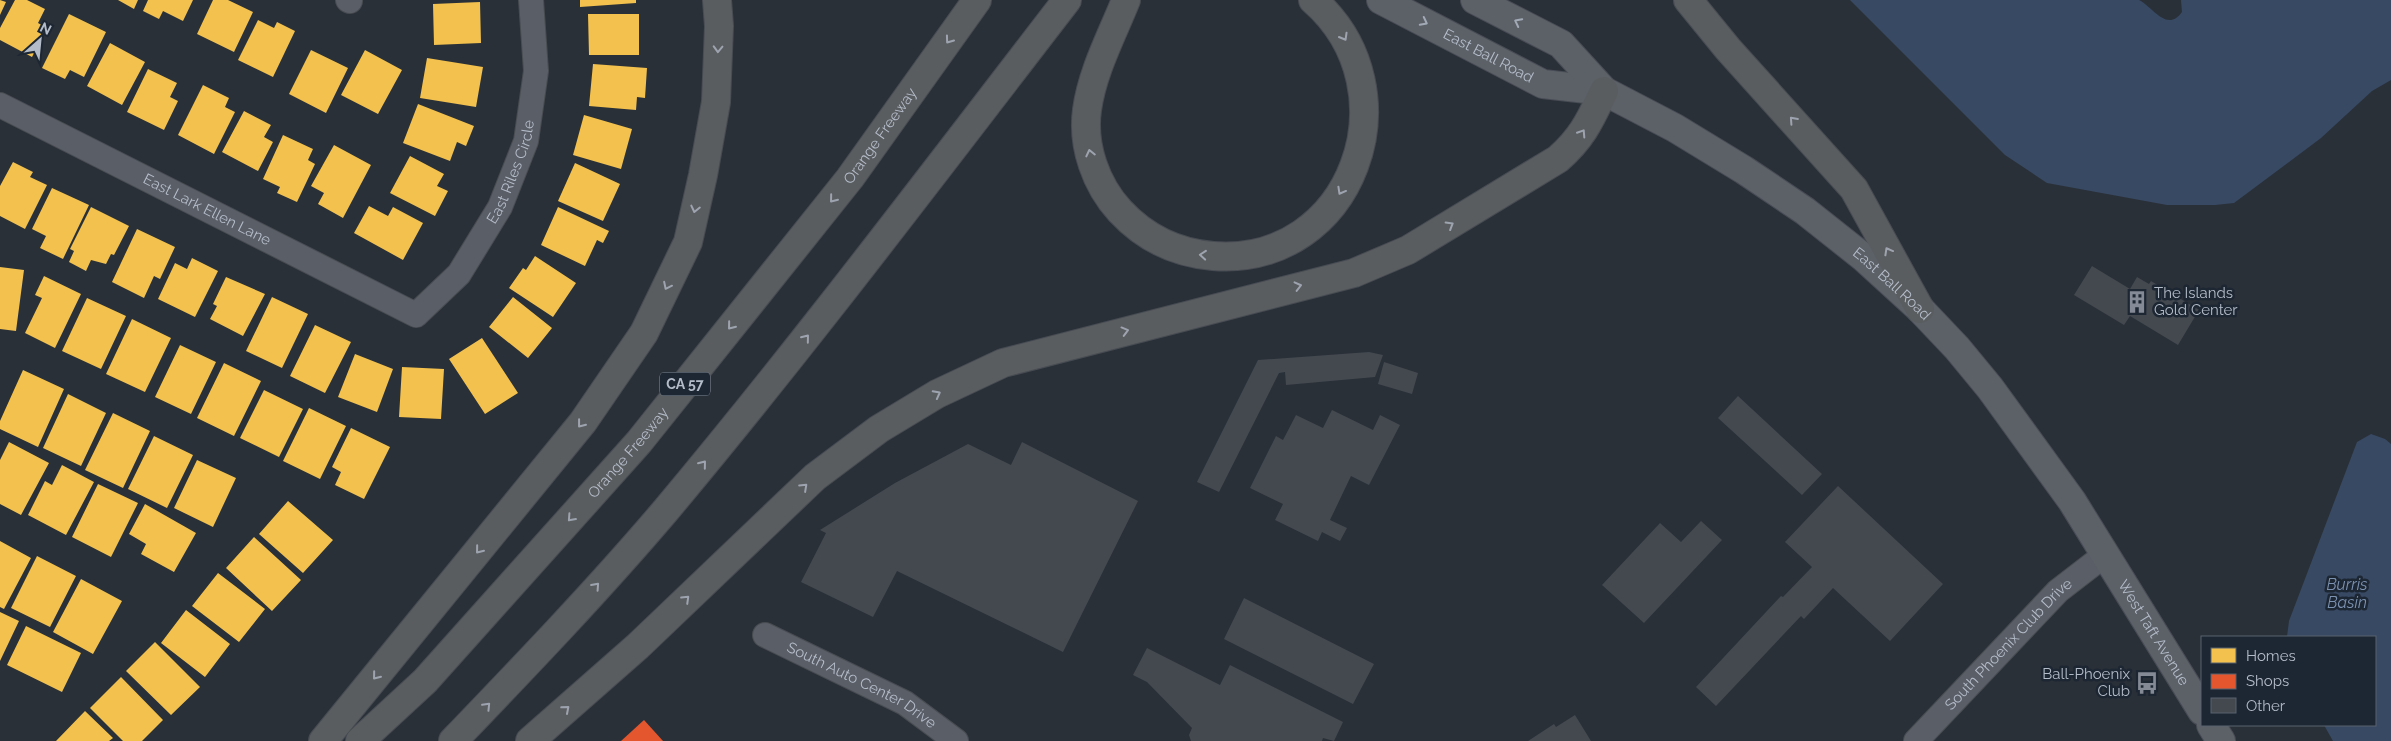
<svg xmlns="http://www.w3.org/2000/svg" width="2391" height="741" viewBox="0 0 2391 741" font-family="Raleway,sans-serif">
	<rect width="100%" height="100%" fill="#2a3038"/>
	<path fill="#384963" d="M1850 0H2139C2153 7 2167 33 2182 12L2181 0H2391V80L2372 91 2321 138 2234 203 2215 205H2167L2047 183 2005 155Z
		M2371 434 2385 439 2391 444V741H2333L2324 725H2375V637H2287L2289 621 2357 442Z"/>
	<path fill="#f2c14e" d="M0 0 6 2 0 15Z
		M15 0H27L45 9 38 23 47 28 32 57 0 40V28Z
		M118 0H138L134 9Z
		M148 0H193L183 21 163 11 159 19 143 11Z
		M213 0H228L253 12 234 52 197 34Z
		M580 0H636V3L580 7Z
		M480 2 481 43 434 45 433 4Z
		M69 14 106 32 84 77 70 70 65 79 42 68Z
		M588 14H639V55H589Z
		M258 20 274 28 277 22 295 31 273 77 238 60Z
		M110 43 145 62 122 105 87 86Z
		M311 50 348 68 326 113 289 94Z
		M365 50 402 70 378 114 341 95Z
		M427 58 483 67 476 107 420 98Z
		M593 64 647 68 645 98 637 97 636 110 589 106Z
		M148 69 177 83 170 97 178 101 164 130 127 112Z
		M203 85 229 98 225 107 235 112 214 154 178 135Z
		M418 104 474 126 466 146 457 142 450 161 403 143Z
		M244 111 271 125 264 137 273 142 258 171 222 152Z
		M584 115 632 129 621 169 573 155Z
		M283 135 313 149 308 160 315 164 297 202 277 193 280 187 263 179Z
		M334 145 371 165 343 218 318 204 324 193 311 186Z
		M410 156 444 174 437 186 448 191 435 216 390 193Z
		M13 162 33 172 30 177 47 185 25 229 0 216V186Z
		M575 163 620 184 603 221 558 201Z
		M52 188 89 205 63 259 40 248 46 236 32 229Z
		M369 206 388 216 393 207 423 223 403 260 354 233Z
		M91 207 129 226 114 255 111 254 106 264 91 260 86 271 69 262 74 251 70 249Z
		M558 207 609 231 603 243 597 240 585 266 541 245Z
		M137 229 175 247 160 279 154 276 144 298 112 282Z
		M535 256 576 283 553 317 509 288 523 268 526 270Z
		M192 258 218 271 195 317 158 299 175 263 187 269Z
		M0 267 24 270 16 331 0 329Z
		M44 276 81 294 55 348 25 333 42 298 35 295Z
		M226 277 265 294 243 336 210 319 217 306 213 304Z
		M272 297 308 314 282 368 246 351Z
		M513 297 552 328 528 358 489 327Z
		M87 298 126 316 101 369 62 351Z
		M132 319 171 338 145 392 106 374Z
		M315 325 351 342 325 393 290 376Z
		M482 338 518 393 485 414 449 359Z
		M180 345 216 362 191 414 155 397Z
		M355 354 393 369 377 412 338 397Z
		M224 363 261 381 234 436 197 418Z
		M402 367 444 369 441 419 399 417Z
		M23 370 64 389 38 447 0 429V421Z
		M264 390 303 409 279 457 240 438Z
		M68 394 106 413 81 466 43 448Z
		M309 408 346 426 320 479 283 461Z
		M113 413 150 431 123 488 85 470Z
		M351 428 390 447 364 499 335 485 341 472 332 467Z
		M154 436 193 455 167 508 128 489Z
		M9 442 49 463 21 515 0 504V460Z
		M197 460 236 478 213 527 174 508Z
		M62 465 94 482 66 535 28 515 45 481 52 485Z
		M98 484 138 503 111 557 72 537Z
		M288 501 333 540 303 573 259 534Z
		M145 504 196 533 174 572 141 554 146 544 129 534Z
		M254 537 301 580 272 611 226 568Z
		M0 541 31 558 4 609 0 607Z
		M37 556 76 576 50 627 11 608Z
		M218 573 265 609 239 642 192 606Z
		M81 579 122 601 93 654 53 632Z
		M186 610 230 644 205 677 161 643Z
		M0 612 19 621 0 661Z
		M26 626 81 653 62 692 7 665Z
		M155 642 200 687 171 715 126 671Z
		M121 677 163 720 142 741H123L90 708Z
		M85 711 113 738 109 741H56Z"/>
	<path fill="#e4572e" d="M644 720 663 741H621Z"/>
	<path fill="#444950" d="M2092 266 2130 289 2137 277 2149 284 2151 281 2199 310 2178 345 2130 316 2124 325 2074 295Z
		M1369 352 1383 355 1375 377 1286 385 1285 372 1279 373 1219 492 1197 482 1258 360Z
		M1384 362 1418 373 1412 394 1378 384Z
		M1738 396 1822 474 1802 495 1718 418Z
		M1332 410 1373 430 1380 415 1400 425 1369 485 1351 476 1330 520 1347 528 1340 541 1322 532 1318 541 1275 520 1283 504 1250 488 1276 436 1283 440 1296 415 1323 428Z
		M1022 442 1138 501 1063 652 897 571 873 617 801 582 826 533 820 530 895 483 968 444 1011 465Z
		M1838 486 1943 584 1890 641 1833 588 1804 619 1801 616 1716 706 1696 687 1781 596 1783 597 1812 567 1785 542Z
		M1701 521 1722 540 1644 623 1602 585 1660 523 1681 542Z
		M1244 598 1374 664 1353 704 1224 639Z
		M1147 648 1220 685 1230 665 1343 722 1334 741 1323 738 1322 741H1191L1189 735 1192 728 1147 682 1133 675Z
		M1575 715 1591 741H1528L1554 724 1556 727Z"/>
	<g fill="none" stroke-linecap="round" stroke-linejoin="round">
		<defs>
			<g id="minor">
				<path d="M348 0 350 1"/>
				<path id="s1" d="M0 105 416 315 459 274 500 207 526 141 536 71 531 0"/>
				<path id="s2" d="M765 635 905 703 956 741"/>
				<path id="s3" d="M1916 741 2058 591 2106 554"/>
			</g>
			<g id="primary">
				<path id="s4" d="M1381 0 1543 84 1604 91"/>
				<path id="s5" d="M1475 0 1561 44 1604 91 1675 128 1744 170 1805 211 1863 257 1920 309 1957 348 1990 388 2072 501 2202 711"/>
				<path d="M2211 725 2221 741"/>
			</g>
			<g id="motorway">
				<path d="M1126 0C1112 35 1092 72 1087 110 1082 146 1096 185 1120 211 1146 239 1176 253 1213 256 1353 267 1416 90 1313 0"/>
				<path d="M1688 0 1728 49 1854 189 1920 309"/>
				<path d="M323 741 583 422 644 333 688 242 703 175 716 102 719 26 717 0"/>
				<path id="s6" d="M360 741 425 681 639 442 850 178 977 0"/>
				<path d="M453 741C525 666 598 590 666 510 805 344 935 171 1067 0"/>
				<path d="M530 741 638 646 815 477 879 429 937 394 1003 363 1354 273 1408 250 1558 159C1583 137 1590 120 1604 91"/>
			</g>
		</defs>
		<use href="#minor" stroke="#484c53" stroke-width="26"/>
		<use href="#primary" stroke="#484c55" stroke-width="30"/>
		<use href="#motorway" stroke="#474c53" stroke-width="30"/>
		<use href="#minor" stroke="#5a5e66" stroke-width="24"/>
		<use href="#primary" stroke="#5c6168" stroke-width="28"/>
		<use href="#motorway" stroke="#5a5d60" stroke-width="28"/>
	</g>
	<defs><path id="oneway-chevron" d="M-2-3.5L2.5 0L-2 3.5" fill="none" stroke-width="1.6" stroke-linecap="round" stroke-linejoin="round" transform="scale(1.25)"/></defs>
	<g stroke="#a2aab6">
		<use href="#oneway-chevron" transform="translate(1424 22) rotate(27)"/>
		<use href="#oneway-chevron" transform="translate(1518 22) rotate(-153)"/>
	</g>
	<g stroke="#9ea4af">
		<use href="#oneway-chevron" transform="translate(1344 37) rotate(60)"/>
		<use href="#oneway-chevron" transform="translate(949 40) rotate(126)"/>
		<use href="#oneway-chevron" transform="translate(718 49) rotate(92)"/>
		<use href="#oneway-chevron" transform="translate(1793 120) rotate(-132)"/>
		<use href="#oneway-chevron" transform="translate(1582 133) rotate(-57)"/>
		<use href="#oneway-chevron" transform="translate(1090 153) rotate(-103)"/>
		<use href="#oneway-chevron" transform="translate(1341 191) rotate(119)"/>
		<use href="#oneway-chevron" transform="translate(833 199) rotate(129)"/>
		<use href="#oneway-chevron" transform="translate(695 209) rotate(103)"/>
		<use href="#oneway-chevron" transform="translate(1450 225) rotate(-31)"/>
		<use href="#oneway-chevron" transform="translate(1888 251) rotate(-119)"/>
		<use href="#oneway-chevron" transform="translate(1203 255) rotate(-175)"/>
		<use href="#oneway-chevron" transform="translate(667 286) rotate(116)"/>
		<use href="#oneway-chevron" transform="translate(1298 286) rotate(-14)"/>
		<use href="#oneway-chevron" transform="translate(731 326) rotate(129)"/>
		<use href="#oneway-chevron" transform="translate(1125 331) rotate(-15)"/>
		<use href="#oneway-chevron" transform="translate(806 338) rotate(-51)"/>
		<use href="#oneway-chevron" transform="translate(937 394) rotate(-28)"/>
		<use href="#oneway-chevron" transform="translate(581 424) rotate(128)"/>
		<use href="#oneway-chevron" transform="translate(703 464) rotate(-51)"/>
		<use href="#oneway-chevron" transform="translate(804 487) rotate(-43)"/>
		<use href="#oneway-chevron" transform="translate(571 518) rotate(132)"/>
		<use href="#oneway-chevron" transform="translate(479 550) rotate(129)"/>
		<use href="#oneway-chevron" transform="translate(596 586) rotate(-48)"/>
		<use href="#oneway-chevron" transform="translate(686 599) rotate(-44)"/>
		<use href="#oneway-chevron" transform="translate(376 676) rotate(129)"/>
		<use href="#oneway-chevron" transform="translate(487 706) rotate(-46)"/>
		<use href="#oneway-chevron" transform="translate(566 709) rotate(-41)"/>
	</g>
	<defs>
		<symbol id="building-bare" viewBox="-9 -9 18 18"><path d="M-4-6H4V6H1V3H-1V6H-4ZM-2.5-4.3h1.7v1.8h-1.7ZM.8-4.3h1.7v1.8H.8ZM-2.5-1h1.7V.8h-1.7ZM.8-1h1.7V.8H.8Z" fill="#848b96" stroke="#1d2633" stroke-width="2.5" paint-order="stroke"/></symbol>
		<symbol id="bus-bare" viewBox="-9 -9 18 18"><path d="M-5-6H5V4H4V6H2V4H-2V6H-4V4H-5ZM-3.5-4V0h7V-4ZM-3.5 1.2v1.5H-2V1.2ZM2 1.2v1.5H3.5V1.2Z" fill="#848b96" stroke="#1d2633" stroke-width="2.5" paint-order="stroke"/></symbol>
	</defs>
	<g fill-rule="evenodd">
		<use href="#building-bare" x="2121" y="286" width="32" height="32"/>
		<use href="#bus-bare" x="2131" y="667" width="32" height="32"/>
	</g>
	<g text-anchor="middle" stroke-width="5" stroke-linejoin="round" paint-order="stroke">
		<rect fill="#1d2633" stroke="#878f9c" stroke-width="1" x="660" y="372.5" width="50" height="23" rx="4"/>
		<g font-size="14" font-weight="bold" fill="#b4bcc9">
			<text x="685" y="389">CA 57</text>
		</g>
		<g font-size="15" fill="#b4bcc9" stroke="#1d2633">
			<text dy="5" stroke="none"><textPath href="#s4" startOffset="121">East Ball Road</textPath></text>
			<text dy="5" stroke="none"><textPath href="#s6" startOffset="799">Orange Freeway</textPath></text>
			<text dy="5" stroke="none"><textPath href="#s1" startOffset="641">East Riles Circle</textPath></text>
			<text dy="5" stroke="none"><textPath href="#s1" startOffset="232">East Lark Ellen Lane</textPath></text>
			<text dy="5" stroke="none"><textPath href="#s5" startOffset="508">East Ball Road</textPath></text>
			<text dy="5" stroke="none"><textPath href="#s6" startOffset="394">Orange Freeway</textPath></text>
			<text dy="5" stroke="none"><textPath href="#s5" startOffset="946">West Taft Avenue</textPath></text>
			<text dy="5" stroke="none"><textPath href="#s3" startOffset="134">South Phoenix Club Drive</textPath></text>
			<text dy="5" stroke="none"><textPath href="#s2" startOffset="109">South Auto Center Drive</textPath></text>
		</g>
		<g font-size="15" fill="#b4bcc9" stroke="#1d2633" text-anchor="start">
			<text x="2154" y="298">The Islands<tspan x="2154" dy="17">Gold Center</tspan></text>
			<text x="2130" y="679" text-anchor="end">Ball-Phoenix<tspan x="2130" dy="17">Club</tspan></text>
		</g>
		<g font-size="16" font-style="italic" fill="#7c92b1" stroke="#1d2633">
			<text x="2347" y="590">Burris<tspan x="2347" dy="18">Basin</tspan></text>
		</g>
	</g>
	<rect x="2201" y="636" width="175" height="90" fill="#1d2633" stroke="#59626f"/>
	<rect x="2211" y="648" width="25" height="15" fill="#f2c14e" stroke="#59626f"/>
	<text x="2246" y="661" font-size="15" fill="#b4bcc9">Homes</text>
	<rect x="2211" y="674" width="25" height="15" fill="#e4572e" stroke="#59626f"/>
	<text x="2246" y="686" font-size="15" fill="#b4bcc9">Shops</text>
	<rect x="2211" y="698" width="25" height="15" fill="#444950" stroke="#59626f"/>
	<text x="2246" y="711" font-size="15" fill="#b4bcc9">Other</text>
	<g transform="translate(40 40) rotate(27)" stroke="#1d2633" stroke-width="4" paint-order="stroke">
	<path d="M0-4L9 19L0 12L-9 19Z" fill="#b4bcc9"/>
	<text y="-8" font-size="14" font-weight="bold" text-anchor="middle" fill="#b4bcc9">N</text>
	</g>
</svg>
